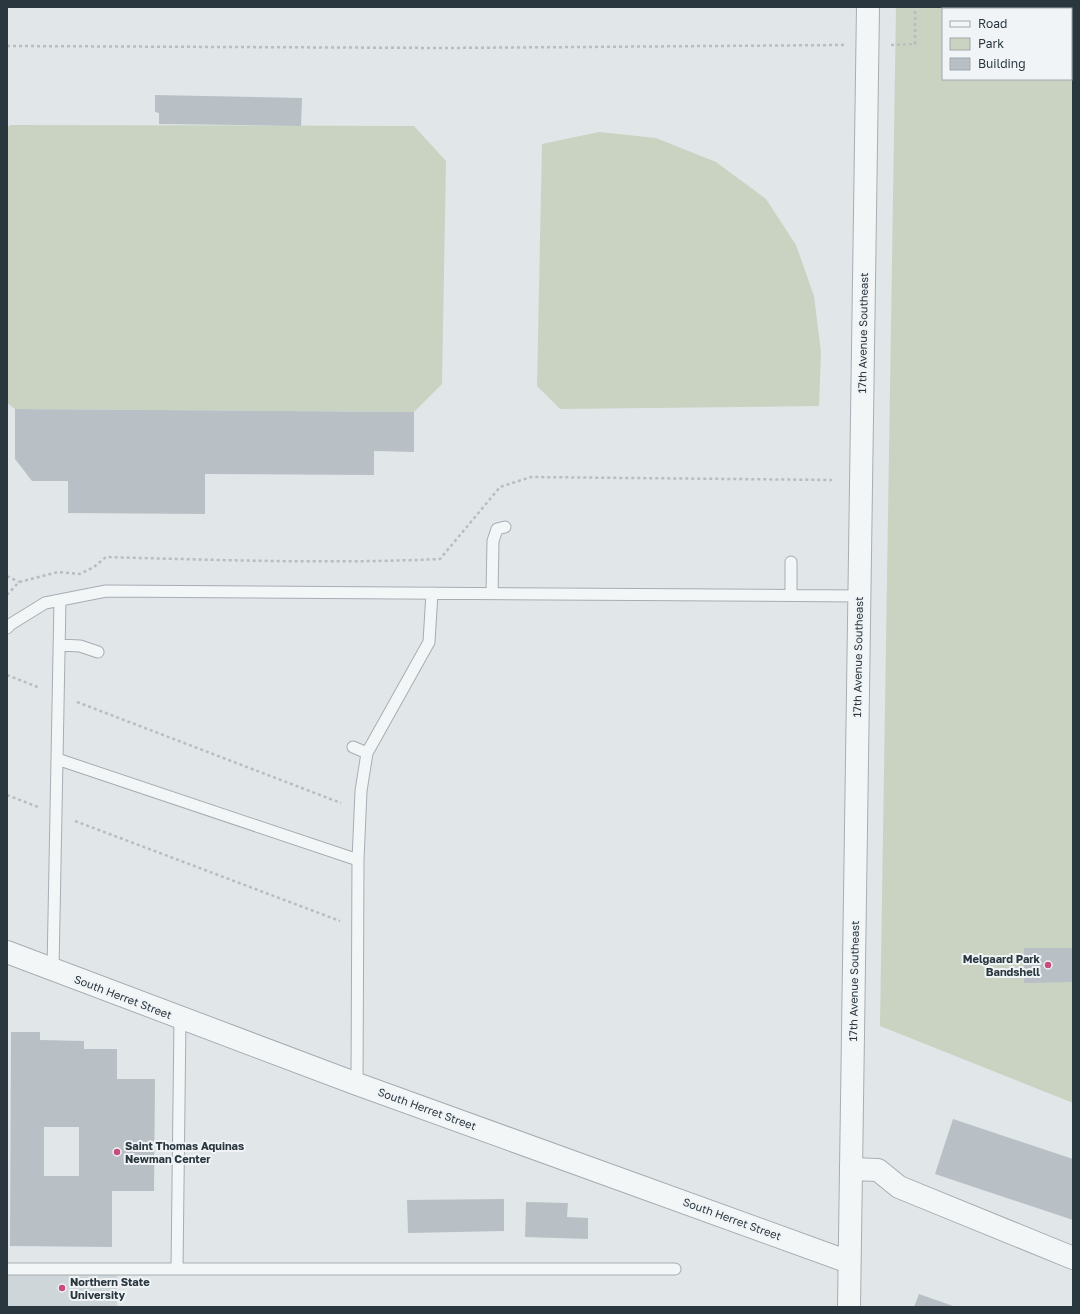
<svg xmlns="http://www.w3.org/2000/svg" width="1080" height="1314" viewBox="0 0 1080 1314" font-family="'Golos Text',sans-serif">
	<rect width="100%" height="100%" fill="#e1e6e9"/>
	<path fill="#cfd6da" d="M7 1269H117V1307H7Z"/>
	<path fill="#cad2c2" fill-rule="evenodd" d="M896 7H1073V1103L880 1026ZM943 9H1071V79H943Z
		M10 125 414 126 446 161 442 384 414 412 15 409 7 403V128Z
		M599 132 656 138 716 162 766 199 796 245 814 296 821 352 819 406 560 409 537 386 542 144Z"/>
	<path fill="#b8c0c5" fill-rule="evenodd" d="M155 95 302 98 301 126 159 124V113L155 112Z
		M15 409 414 412V452L374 451V475L205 474V514L68 513V481H32L15 459Z
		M1024 948H1073V982L1024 983Z
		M11 1032H40V1040L84 1041V1049H117V1079H155L154 1191H112V1247L10 1246ZM44 1127H79V1176H44Z
		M953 1119 1073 1159V1220L935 1174Z
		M504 1199V1231L408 1233 407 1200Z
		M526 1202 568 1203 567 1217 588 1218V1239L525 1237Z
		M919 1294 956 1307H914Z"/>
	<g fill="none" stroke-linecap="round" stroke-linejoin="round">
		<defs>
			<path id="service" d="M791 562V595
				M492 593 493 541 497 529 505 527
				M7 628 11 624 45 603 106 591 859 596
				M59 645 80 646 98 652
				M353 747 367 753
				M57 759 60 600
				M358 860 361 791 367 753 429 642 432 593
				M53 970 57 759 358 860 357 1084
				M7 1269H675
				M177 1269 180 1018"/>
			<path id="minor" d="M7 952 357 1084 849 1262
				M851 1169 878 1170 899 1187 1073 1258"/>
			<path id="tertiary" d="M849 1307 868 7"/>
		</defs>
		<use href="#service" stroke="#a6aeb3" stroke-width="13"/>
		<use href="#minor" stroke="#a6aeb3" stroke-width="24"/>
		<use href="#tertiary" stroke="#a6aeb3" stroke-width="24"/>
		<path stroke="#b7bdc0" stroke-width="2.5" stroke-dasharray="3 3" stroke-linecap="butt" d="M891 45 915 44V7
			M7 46 446 48 844 45
			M7 576 19 582
			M7 595 19 582 58 572 80 574 94 567 106 557C218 560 329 564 440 559L500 487 531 477 832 480
			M7 675 40 688
			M77 702 341 803
			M7 795 38 807
			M75 821 340 921"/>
		<use href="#service" stroke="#f3f6f7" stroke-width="11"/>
		<use href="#minor" stroke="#f3f6f7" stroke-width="22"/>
		<use href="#tertiary" stroke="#f3f6f7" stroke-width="22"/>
	</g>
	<g fill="#c74d7e" stroke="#f0f4f6" stroke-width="1.5">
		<circle cx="1048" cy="965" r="4"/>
		<circle cx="117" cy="1152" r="4"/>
		<circle cx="62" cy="1288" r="4"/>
	</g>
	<g text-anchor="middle" stroke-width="4" stroke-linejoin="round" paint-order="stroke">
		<g font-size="11" fill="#2a373f" stroke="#f0f4f6">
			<text transform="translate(863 333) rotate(-89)" y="4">17th Avenue Southeast</text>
			<text transform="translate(858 657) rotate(-89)" y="4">17th Avenue Southeast</text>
			<text transform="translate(854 981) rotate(-89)" y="4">17th Avenue Southeast</text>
			<text transform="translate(123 997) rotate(21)" y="4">South Herret Street</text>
			<text transform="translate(427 1109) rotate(20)" y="4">South Herret Street</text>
			<text transform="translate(732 1219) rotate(20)" y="4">South Herret Street</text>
		</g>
		<g font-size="11" font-weight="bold" fill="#2a373f" stroke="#f0f4f6" text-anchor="start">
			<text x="1040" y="963" text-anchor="end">Melgaard Park<tspan x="1040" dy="13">Bandshell</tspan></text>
			<text x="125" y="1150">Saint Thomas Aquinas<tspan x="125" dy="13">Newman Center</tspan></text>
			<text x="70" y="1286">Northern State<tspan x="70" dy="13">University</tspan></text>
		</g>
	</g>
	<rect width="1080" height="1314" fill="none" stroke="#2a373f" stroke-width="16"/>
	<rect x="942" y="8" width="130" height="72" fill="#f0f4f6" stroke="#a1a8ad"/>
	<rect x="950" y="21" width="20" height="6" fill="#f3f6f7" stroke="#a1a8ad"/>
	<text x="978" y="28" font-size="12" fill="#2a373f">Road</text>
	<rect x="950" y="38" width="20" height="12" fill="#cad2c2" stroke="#a1a8ad"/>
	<text x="978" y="48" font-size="12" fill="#2a373f">Park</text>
	<rect x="950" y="58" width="20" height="12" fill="#b8c0c5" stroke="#a1a8ad"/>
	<text x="978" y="68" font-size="12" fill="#2a373f">Building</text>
</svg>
